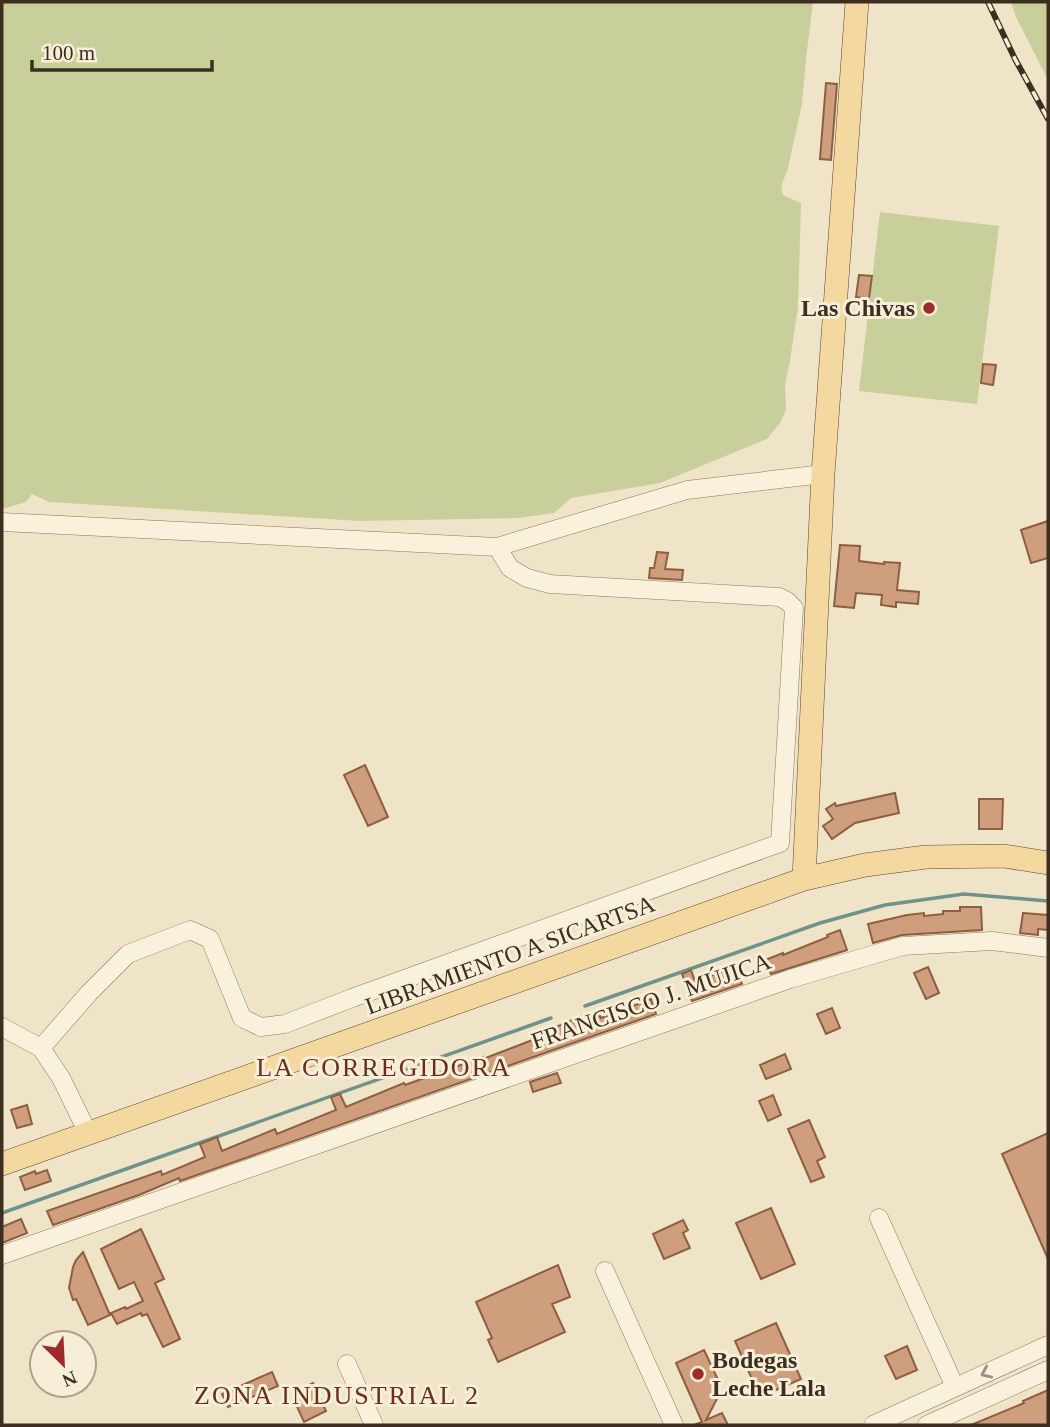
<svg xmlns="http://www.w3.org/2000/svg" width="1050" height="1427" viewBox="0 0 1050 1427" font-family="Georgia,serif">
	<rect width="100%" height="100%" fill="#f0e4c8"/>
	<path fill="#c9cf9b" d="M2 2H813L806 59 802 104 788 168 781 187 783 195 801 203 798 307 790 361 785 384 786 410 780 423 767 439 660 483 571 498 554 513 518 518 360 521 49 502 32 494 26 502 2 509Z
		M1011 2H1048V80L1016 17Z
		M880 212 999 226 977 404 859 391Z"/>
	<g fill="none" stroke-linecap="round" stroke-linejoin="round">
		<path stroke="#6f938a" stroke-width="3.5" d="M585 1006 820 923 885 905 964 894 1048 901
			M2 1213 551 1018"/>
	</g>
	<path fill="#cf9f7d" stroke="#8d5f41" stroke-width="2" d="M826 83 837 84 831 160 820 159Z
		M859 275 872 276 869 299 856 297Z
		M983 364 996 365 993 385 981 383Z
		M1048 521V558L1031 563 1021 530Z
		M840 545 860 546 859 561 884 564V562L900 563 897 590 919 592 918 604 896 602V607L881 605 882 595 856 593 854 608 834 606Z
		M657 552 668 553 665 569 683 570 682 580 649 578 650 568H654Z
		M365 765 388 817 368 826 344 775Z
		M895 793 899 813 855 823 832 839 823 826 833 819 826 809 835 803 836 806Z
		M979 799H1003L1002 829H979Z
		M960 907H981L982 930 902 935 873 943 868 924 907 915 924 913V916L943 914V911H960Z
		M1023 913 1048 915V930L1038 929V935L1020 933Z
		M840 930 847 950 771 974 765 960 783 953V955L828 937 827 935Z
		M736 967 742 984 692 1001 682 974 691 970 695 981Z
		M928 967 939 993 926 999 914 973Z
		M651 999 656 1014 180 1181 179 1178 139 1195 53 1225 47 1211 161 1171 162 1175 205 1157 200 1144 217 1137 222 1151 275 1129 277 1134 336 1110 331 1097 340 1094 346 1107 404 1083 405 1085 483 1057V1059L517 1046 558 1030 556 1027 584 1015 587 1021 600 1016 601 1018Z
		M832 1008 840 1028 826 1034 817 1014Z
		M785 1054 791 1069 766 1079 760 1065Z
		M557 1073 561 1083 533 1092 530 1082Z
		M773 1095 781 1115 768 1121 759 1101Z
		M27 1105 32 1124 17 1128 11 1110Z
		M809 1120 825 1157 817 1161 824 1177 811 1182 788 1129Z
		M1048 1133V1259L1002 1154Z
		M47 1170 51 1181 25 1190 20 1177 35 1171 36 1174Z
		M771 1208 795 1264 761 1279 736 1223Z
		M21 1219 27 1233 2 1243V1227Z
		M683 1220 688 1230 683 1233 690 1248 664 1259 653 1234Z
		M141 1229 164 1279 155 1283 180 1339 163 1347 147 1314 142 1316 141 1313 117 1324 111 1313 125 1307 126 1309 143 1301 134 1282 119 1289 101 1249Z
		M83 1252 110 1315 88 1325 76 1299 73 1300 69 1288 73 1267 76 1260Z
		M558 1265 570 1297 552 1304 565 1332 498 1362 488 1340 492 1338 476 1302Z
		M776 1323 801 1379 760 1397 735 1341Z
		M907 1346 917 1370 896 1379 885 1356Z
		M704 1350 720 1384V1393L706 1420 722 1413 728 1425H694L702 1422 676 1363Z
		M272 1372 278 1386 228 1407 222 1394Z
		M313 1383 326 1411 304 1422 294 1400 302 1396 299 1390Z
		M1048 1390V1425H971L1024 1403 1023 1401Z"/>
	<g fill="none" stroke-linecap="round" stroke-linejoin="round">
		<defs>
			<path id="minor" d="M2 522 497 547 687 490 823 474
				M2 1027 41 1048 61 1078 88 1133
				M41 1048 89 993 128 954 190 930 210 939 242 1018 261 1027 285 1024 352 998 780 843 794 608 787 601 779 597 550 584 527 578 510 568 497 547
				M879 1218 955 1387
				M2 1255 790 979 903 946 992 941 1048 948
				M605 1271 674 1425
				M347 1364 374 1425
				M873 1425 1048 1345
				M927 1425 1048 1370"/>
			<path id="major" d="M804 879 823 474 857 2
				M2 1164 804 879 865 865 926 857 1004 856 1048 863"/>
		</defs>
		<use href="#minor" stroke="#8d765c" stroke-width="19"/>
		<use href="#major" stroke="#5b4430" stroke-width="24"/>
		<use href="#minor" stroke="#faf1dc" stroke-width="18"/>
		<use href="#major" stroke="#f3d9a0" stroke-width="23"/>
		<defs>
			<path id="rail" d="M988 2 1015 59 1048 119"/>
		</defs>
		<use href="#rail" stroke="#3d2e20" stroke-width="6"/>
		<use href="#rail" stroke="#f7eed8" stroke-width="3.5" stroke-dasharray="10" stroke-linecap="butt"/>
	</g>
	<defs><path id="oneway-chevron" d="M-2-3.5L2.5 0L-2 3.5" fill="none" stroke-width="1.6" stroke-linecap="round" stroke-linejoin="round" transform="scale(1.75)"/></defs>
	<use stroke="#9c907e" href="#oneway-chevron" transform="translate(986 1373) rotate(156)"/>
	<g fill="#9e2a2b" stroke="#f7eed8" stroke-width="2.5">
		<circle cx="929" cy="308" r="7"/>
		<circle cx="698" cy="1374" r="7"/>
	</g>
	<g text-anchor="middle" stroke-width="6" stroke-linejoin="round" paint-order="stroke">
		<g font-size="24" font-weight="bold" fill="#3d2e20" stroke="#f7eed8" text-anchor="end">
			<text x="915" y="316">Las Chivas</text>
			<text x="712" y="1368" text-anchor="start">Bodegas<tspan x="712" dy="28">Leche Lala</tspan></text>
		</g>
		<g font-size="24" fill="#3d2e20" stroke="#f7eed8">
			<text transform="translate(510 955) rotate(-20)" y="8">LIBRAMIENTO A SICARTSA</text>
			<text transform="translate(651 1001) rotate(-19)" y="8">FRANCISCO J. MÚJICA</text>
		</g>
		<g font-size="26" letter-spacing="2" fill="#6b2e1e" stroke="#f7eed8">
			<text x="384" y="1076">LA CORREGIDORA</text>
			<text x="337" y="1404">ZONA INDUSTRIAL 2</text>
		</g>
	</g>
	<rect width="1050" height="1427" fill="none" stroke="#3d2e20" stroke-width="7"/>
	<g transform="translate(63 1364) rotate(156)"><circle r="33" fill="#f7eed8" stroke="#ada18e" stroke-width="2"/>
	<path d="M0-5L12 26L0 18L-12 26Z" fill="#9e2a2b"/>
	<text y="-10" font-size="19" font-weight="bold" text-anchor="middle" fill="#3d2e20">N</text>
	</g>
	<path d="M32 60v10h180v-10" fill="none" stroke="#3d2e20" stroke-width="3.5"/>
	<text x="42" y="60" font-size="21" fill="#3d2e20" stroke="#f7eed8" stroke-width="5" paint-order="stroke">100 m</text>
</svg>
